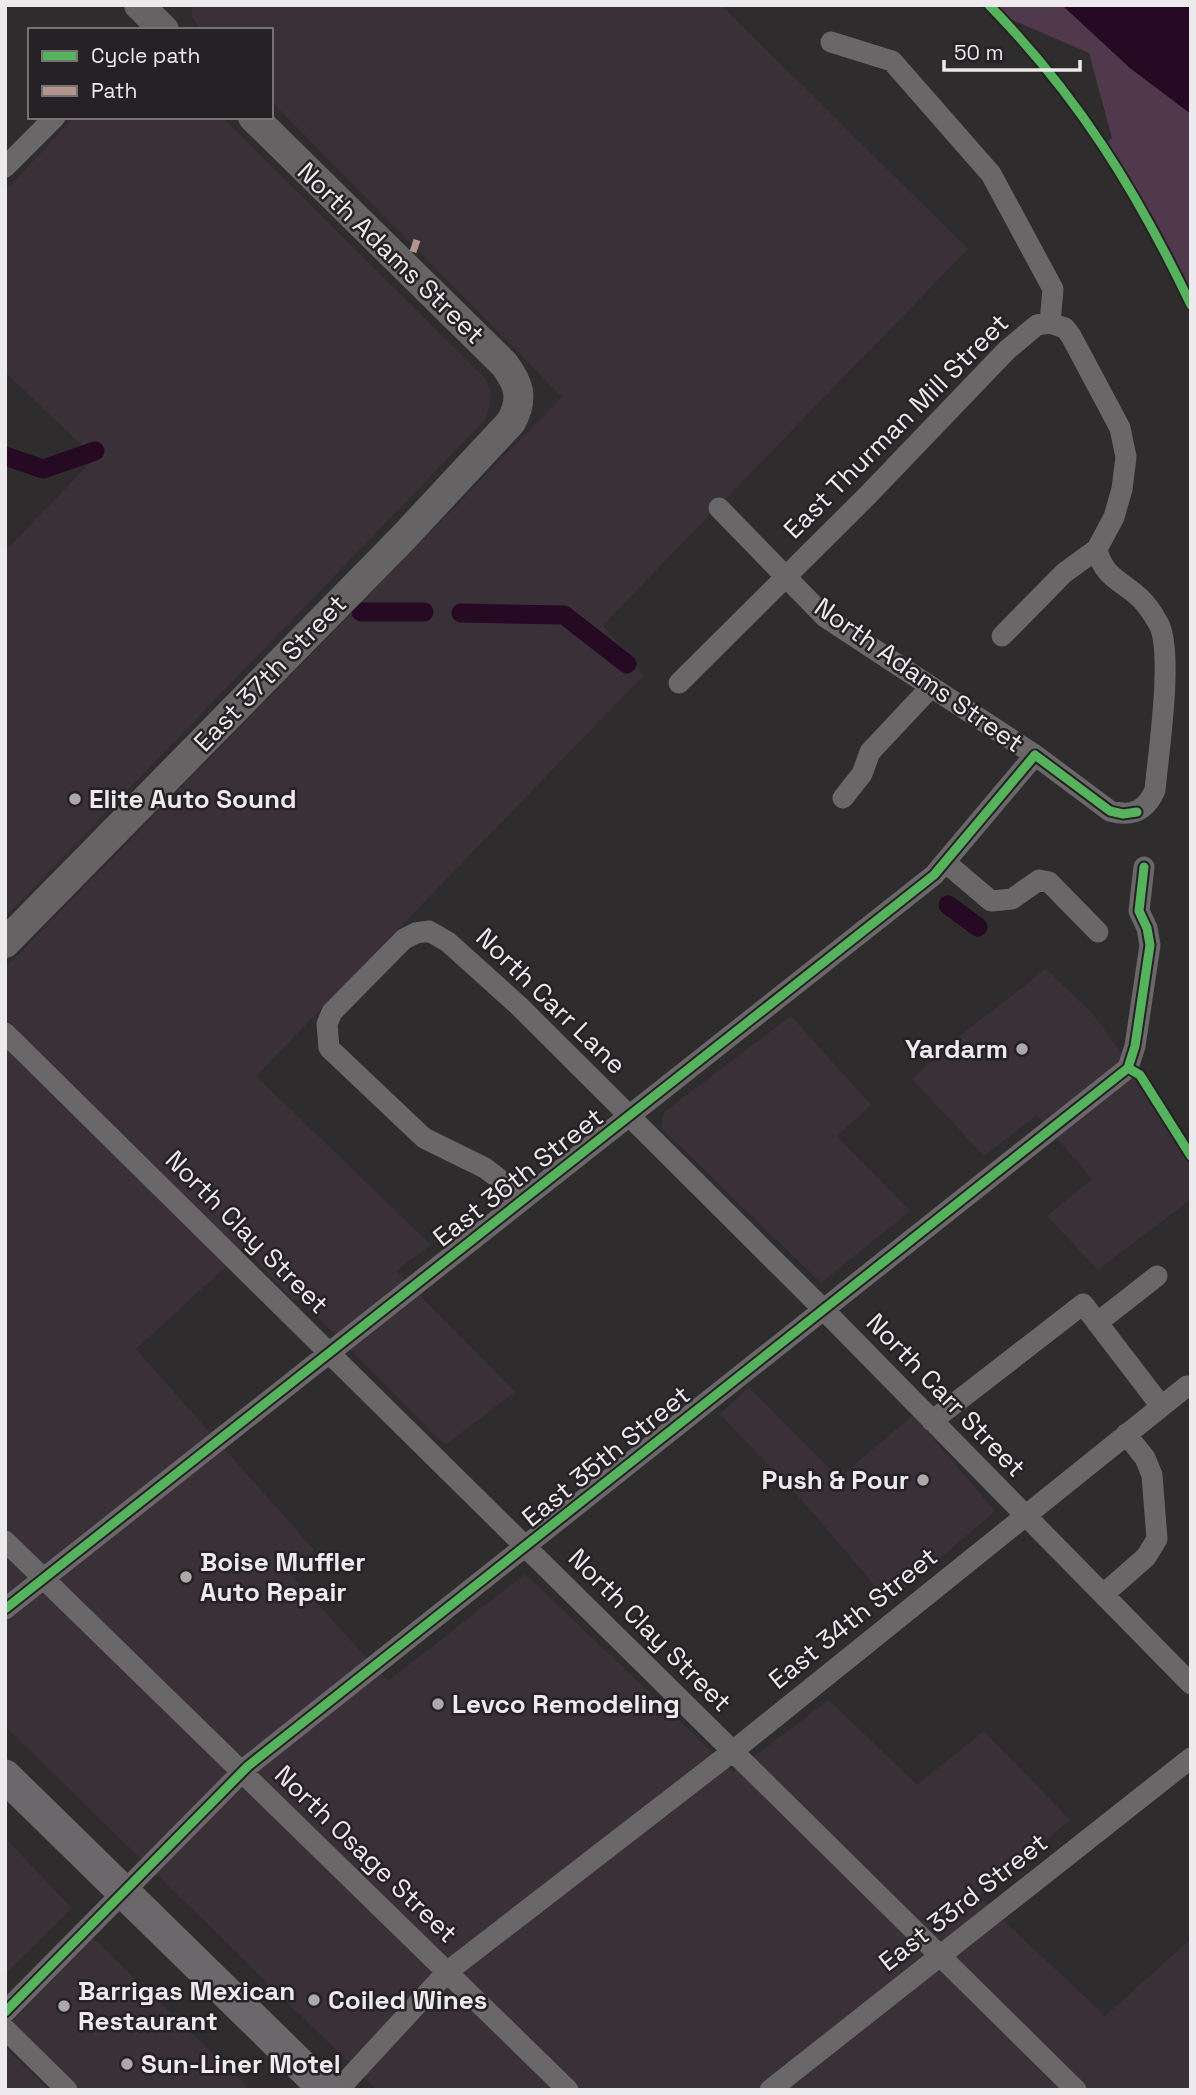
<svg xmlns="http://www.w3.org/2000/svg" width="1196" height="2095" viewBox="0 0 1196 2095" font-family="'Space Grotesk',sans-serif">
	<rect width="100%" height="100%" fill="#2e2c2d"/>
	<path fill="#393137" d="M192 5H721L968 249 603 625 644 675 256 1076 431 1245 396 1271 515 1392 445 1445 302 1301 292 1299 245 1249 136 1349 314 1550 289 1573 388 1681 525 1574 733 1772 829 1700 917 1785 984 1731 1070 1820 979 1897 1105 2016 1191 1939V2090H377L5 1726V968L562 397 271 101V30H201L192 17Z
		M74 117H222L485 378 491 391 490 405 485 420 5 917V551L95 458 5 372V191Z
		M1046 969 1093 1014 1191 1151V1199L1098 1270 1047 1216 1092 1179 1037 1115 984 1156 912 1079 953 1041Z
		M791 1016 871 1105 837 1136 910 1211 821 1283 661 1128 664 1112Z
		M749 1387 839 1478 913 1415 995 1511 889 1602 807 1506 720 1414Z
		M5 1838 72 1908 5 1974Z
		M93 1938 251 2090H77L9 2025Z
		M5 2047 49 2090H5Z"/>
	<path fill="#51394d" d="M989 5H1062L1130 68 1191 114V305L1146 213 1103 145 1112 138 1089 53 996 13Z"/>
	<path fill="#260922" d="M1062 5H1186L1191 9V114L1130 68Z"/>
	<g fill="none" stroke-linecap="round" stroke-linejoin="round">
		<path stroke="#260922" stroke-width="19" d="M5 456 43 469 95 451
			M361 612H424
			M461 613 564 615 627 664
			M948 905 978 927"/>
		<path stroke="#696768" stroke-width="21" d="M831 42 892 61 991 174 1053 289 1050 323
			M5 167 55 117
			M719 508 825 617 1035 755 1110 811C1132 817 1146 811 1155 790 1158 755 1175 646 1157 621 1153 614 1147 605 1141 599 1123 581 1103 578 1097 549
			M1002 636 1064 573 1097 549 1114 517 1122 489 1126 457 1120 428 1071 336 1065 328 1050 323
			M679 683 867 496 1007 350 1037 325 1050 323
			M843 798 862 774 870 752 931 687
			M945 862 991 901 1012 899 1039 880 1049 882 1098 932
			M5 1033 1076 2090
			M519 1203 498 1178 485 1168 424 1138 329 1048 327 1024 332 1012 404 939 416 933 429 931 448 942 519 1006 823 1309 1191 1684
			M1097 1323 1157 1276
			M932 1421 1083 1304 1161 1406
			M5 1541 568 2090
			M1105 1593 1146 1557 1157 1539 1152 1475 1145 1458 1126 1434
			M5 1609 934 875 1035 755
			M5 2012 248 1766 1128 1068 1135 1046 1150 945 1147 928 1139 911 1144 867
			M5 2029 67 2090
			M338 2090 447 1972 733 1751 1187 1386
			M770 2090 1191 1758"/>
		<path stroke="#656364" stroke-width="30" d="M139 5 164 30
			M5 943 402 539 511 422C524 398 519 384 504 364L253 117"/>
		<path stroke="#6b676a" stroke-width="33" d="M5 1776 326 2090"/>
		<path stroke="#b2968c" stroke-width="7" stroke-dasharray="14 7" stroke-linecap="butt" d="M810 7V5
			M413 252 417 240"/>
		<defs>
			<path id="cycleway" d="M989 5C1078 96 1136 190 1191 305
				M1128 1068 1135 1046 1150 945 1147 928 1139 911 1144 867
				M1128 1068 1140 1075 1191 1156
				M5 1609 934 875 1035 755 1110 811 1123 814 1137 812
				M5 2012 248 1766 1128 1068"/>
		</defs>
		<use href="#cycleway" stroke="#252124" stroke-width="13"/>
		<use href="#cycleway" stroke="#56b35d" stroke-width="9"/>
	</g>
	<g fill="#aaa8a9" stroke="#252124" stroke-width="2.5">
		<circle cx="75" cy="799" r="7"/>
		<circle cx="1022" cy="1049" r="7"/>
		<circle cx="923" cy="1480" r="7"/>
		<circle cx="186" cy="1577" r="7"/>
		<circle cx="438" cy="1704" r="7"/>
		<circle cx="314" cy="2000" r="7"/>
		<circle cx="64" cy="2006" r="7"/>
		<circle cx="127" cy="2064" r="7"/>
	</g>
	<g text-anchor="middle" stroke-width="5" stroke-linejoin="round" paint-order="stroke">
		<g font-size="26" fill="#eceaec" stroke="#252124">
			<text transform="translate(391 253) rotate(44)" y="9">North Adams Street</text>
			<text transform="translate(896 426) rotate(-45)" y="9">East Thurman Mill Street</text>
			<text transform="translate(270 673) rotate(-46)" y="9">East 37th Street</text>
			<text transform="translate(919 675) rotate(35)" y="9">North Adams Street</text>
			<text transform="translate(551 1001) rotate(44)" y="9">North Carr Lane</text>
			<text transform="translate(518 1177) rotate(-38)" y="9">East 36th Street</text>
			<text transform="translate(247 1232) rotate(45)" y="9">North Clay Street</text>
			<text transform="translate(946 1395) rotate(46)" y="9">North Carr Street</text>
			<text transform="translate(606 1456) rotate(-39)" y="9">East 35th Street</text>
			<text transform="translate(853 1618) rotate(-39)" y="9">East 34th Street</text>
			<text transform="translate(650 1630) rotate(45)" y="9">North Clay Street</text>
			<text transform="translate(366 1854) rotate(44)" y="9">North Osage Street</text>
			<text transform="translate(963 1902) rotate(-38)" y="9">East 33rd Street</text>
		</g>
		<g font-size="26" font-weight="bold" fill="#eceaec" stroke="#252124" text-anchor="start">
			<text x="89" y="808">Elite Auto Sound</text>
			<text x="1008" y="1058" text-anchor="end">Yardarm</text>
			<text x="909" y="1489" text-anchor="end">Push &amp; Pour</text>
			<text x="200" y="1571">Boise Muffler<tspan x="200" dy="30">Auto Repair</tspan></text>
			<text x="452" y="1713">Levco Remodeling</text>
			<text x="78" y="2000">Barrigas Mexican<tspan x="78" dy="30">Restaurant</tspan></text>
			<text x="328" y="2009">Coiled Wines</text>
			<text x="141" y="2073">Sun-Liner Motel</text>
		</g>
	</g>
	<rect width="1196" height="2095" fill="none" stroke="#eceaec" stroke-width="14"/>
	<rect x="28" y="28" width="245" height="91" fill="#252124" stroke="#757174" stroke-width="2"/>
	<rect x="42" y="51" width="35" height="10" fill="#56b35d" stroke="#757174" stroke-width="2"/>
	<text x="91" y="63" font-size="21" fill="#eceaec">Cycle path</text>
	<rect x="42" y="86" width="35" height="10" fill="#b2968c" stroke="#757174" stroke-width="2"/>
	<text x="91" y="98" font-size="21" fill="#eceaec">Path</text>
	<path d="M944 60v10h136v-10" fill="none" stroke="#eceaec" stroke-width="3.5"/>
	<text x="954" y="60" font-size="21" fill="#eceaec" stroke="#252124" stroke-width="5" paint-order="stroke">50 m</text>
</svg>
